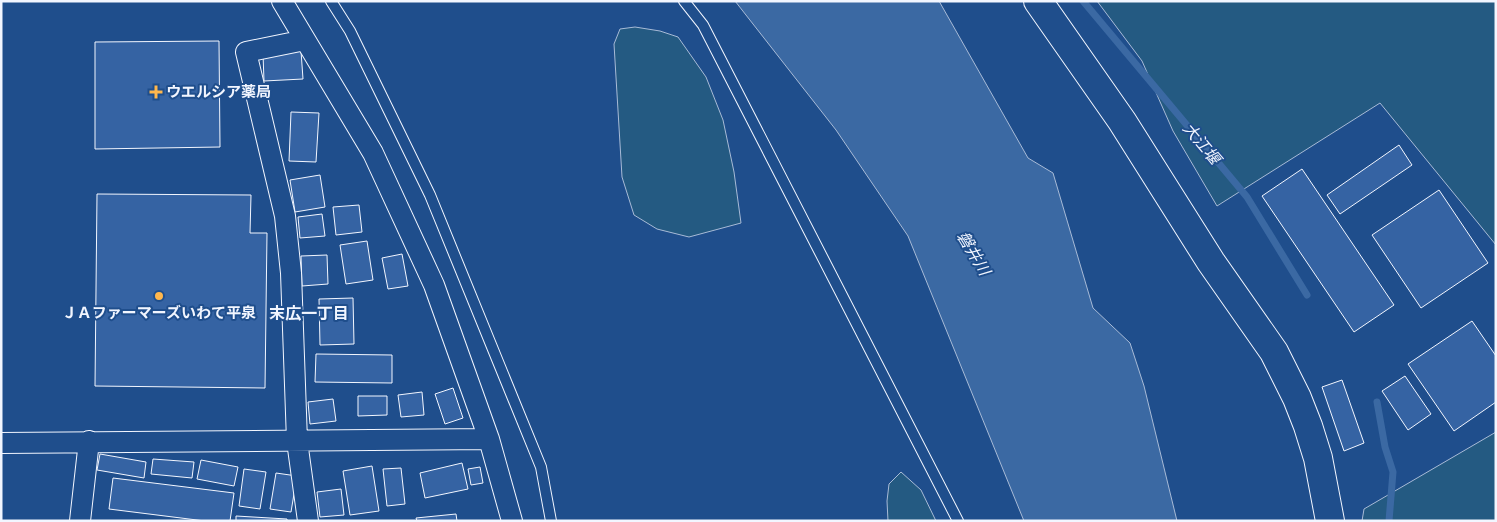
<svg xmlns="http://www.w3.org/2000/svg" width="1497" height="522" viewBox="0 0 1497 522" font-family="'Archivo Narrow','Noto Sans JP',sans-serif">
	<rect width="100%" height="100%" fill="#1f4e8c"/>
	<path fill="#245a82" stroke="#a8bbd7" d="M1097 1H1496V245L1380 103 1217 206 1173 131 1142 61Z
		M635 27 660 31 678 37 706 77 723 120 734 172 741 223 689 237 657 229 634 215 622 177 614 44 620 29Z
		M1496 432V521H1362L1364 509Z
		M901 472 921 490 936 521H888L887 501 889 484Z"/>
	<path fill="#3b69a3" stroke="#a8bbd7" d="M735 1H939L1028 158 1053 173 1093 308 1130 343 1144 386 1177 521H1024L908 236 836 130Z"/>
	<g fill="none" stroke-linecap="round" stroke-linejoin="round">
		<path stroke="#3b69a3" stroke-width="7" d="M1083 1 1247 197 1307 295
			M1377 402 1385 447 1393 472 1389 521"/>
	</g>
	<path fill="#3563a3" stroke="#f2f6ff" d="M219 41 220 147 95 149V42Z
		M301 51 303 79 264 81 263 54Z
		M291 112 319 113 316 162 289 161Z
		M1399 145 1412 165 1340 214 1327 195Z
		M1302 169 1394 305 1354 332 1262 196Z
		M320 175 325 207 295 212 290 180Z
		M1439 190 1488 263 1421 308 1372 235Z
		M97 194 251 195 250 233H267L265 388 95 386Z
		M359 205 362 232 336 235 333 207Z
		M322 214 325 236 300 238 298 217Z
		M367 241 373 280 346 284 340 245Z
		M402 254 408 286 388 289 382 258Z
		M327 255 328 284 302 286 301 256Z
		M353 298 354 344 320 345 319 299Z
		M1472 321 1496 356V402L1454 431 1408 364Z
		M316 354 392 355V383L315 382Z
		M1405 376 1431 414 1408 430 1382 391Z
		M1342 380 1364 443 1344 451 1322 387Z
		M453 388 463 418 445 424 435 394Z
		M422 392 424 415 401 417 398 395Z
		M358 396H387V415L358 416Z
		M333 399 336 421 310 424 308 402Z
		M100 454 146 462 144 478 97 470Z
		M153 459 194 462 192 478 151 474Z
		M201 460 238 467 234 486 197 479Z
		M462 463 468 489 425 498 420 473Z
		M372 466 379 511 350 515 343 471Z
		M480 467 483 483 471 485 468 469Z
		M401 468 405 504 387 506 383 469Z
		M244 469 266 472 260 509 239 506Z
		M276 473 297 476 291 512 270 509Z
		M113 478 234 493 230 521H205L109 509Z
		M341 489 344 515 320 517 317 492Z
		M456 514 457 521H417L416 518Z
		M236 516 287 519V521H236Z"/>
	<g fill="none" stroke-linecap="round" stroke-linejoin="round">
		<defs>
			<path id="lane" d="M331 1 350 31 430 195 541 467 551 521
				M684 1 703 25 958 521"/>
			<path id="street" d="M282 1 373 153 434 285 489 439 512 521
				M305 40 246 52 285 216 291 273 297 441 308 521
				M1 443 489 439
				M80 521 89 441"/>
			<path id="secondary" d="M1038 1 1122 121 1211 262 1274 352 1297 398 1308 426 1318 458 1330 521"/>
		</defs>
		<use href="#lane" stroke="#f2f6ff" stroke-width="12"/>
		<use href="#street" stroke="#f2f6ff" stroke-width="22"/>
		<use href="#secondary" stroke="#f2f6ff" stroke-width="30"/>
		<use href="#lane" stroke="#1f4e8c" stroke-width="10"/>
		<use href="#street" stroke="#1f4e8c" stroke-width="20"/>
		<use href="#secondary" stroke="#1f4e8c" stroke-width="28"/>
	</g>
	<g fill="#ffb74d" stroke="#1f4e8c" stroke-width="2">
		<path d="M153.5 84.5h5v5h5v5h-5v5h-5v-5h-5v-5h5z"/>
		<circle cx="159" cy="296" r="5"/>
	</g>
	<g text-anchor="middle" stroke-width="4" stroke-linejoin="round" paint-order="stroke">
		<g font-size="15" font-weight="bold" fill="#f2f6ff" stroke="#1f4e8c" text-anchor="start">
			<text x="166" y="97">ウエルシア薬局</text>
			<text x="159" y="318" text-anchor="middle">ＪＡファーマーズいわて平泉</text>
		</g>
		<g font-size="16" font-style="italic" fill="#f2f6ff" stroke="#1f4e8c">
			<text transform="translate(1202 143) rotate(50)" y="6">大江堰</text>
			<text transform="translate(974 253) rotate(59)" y="6">磐井川</text>
		</g>
		<g font-size="16" font-weight="bold" fill="#f2f6ff" stroke="#1f4e8c">
			<text x="309" y="319">末広一丁目</text>
		</g>
	</g>
	<rect width="1497" height="522" fill="none" stroke="#f2f6ff" stroke-width="5"/>
</svg>
